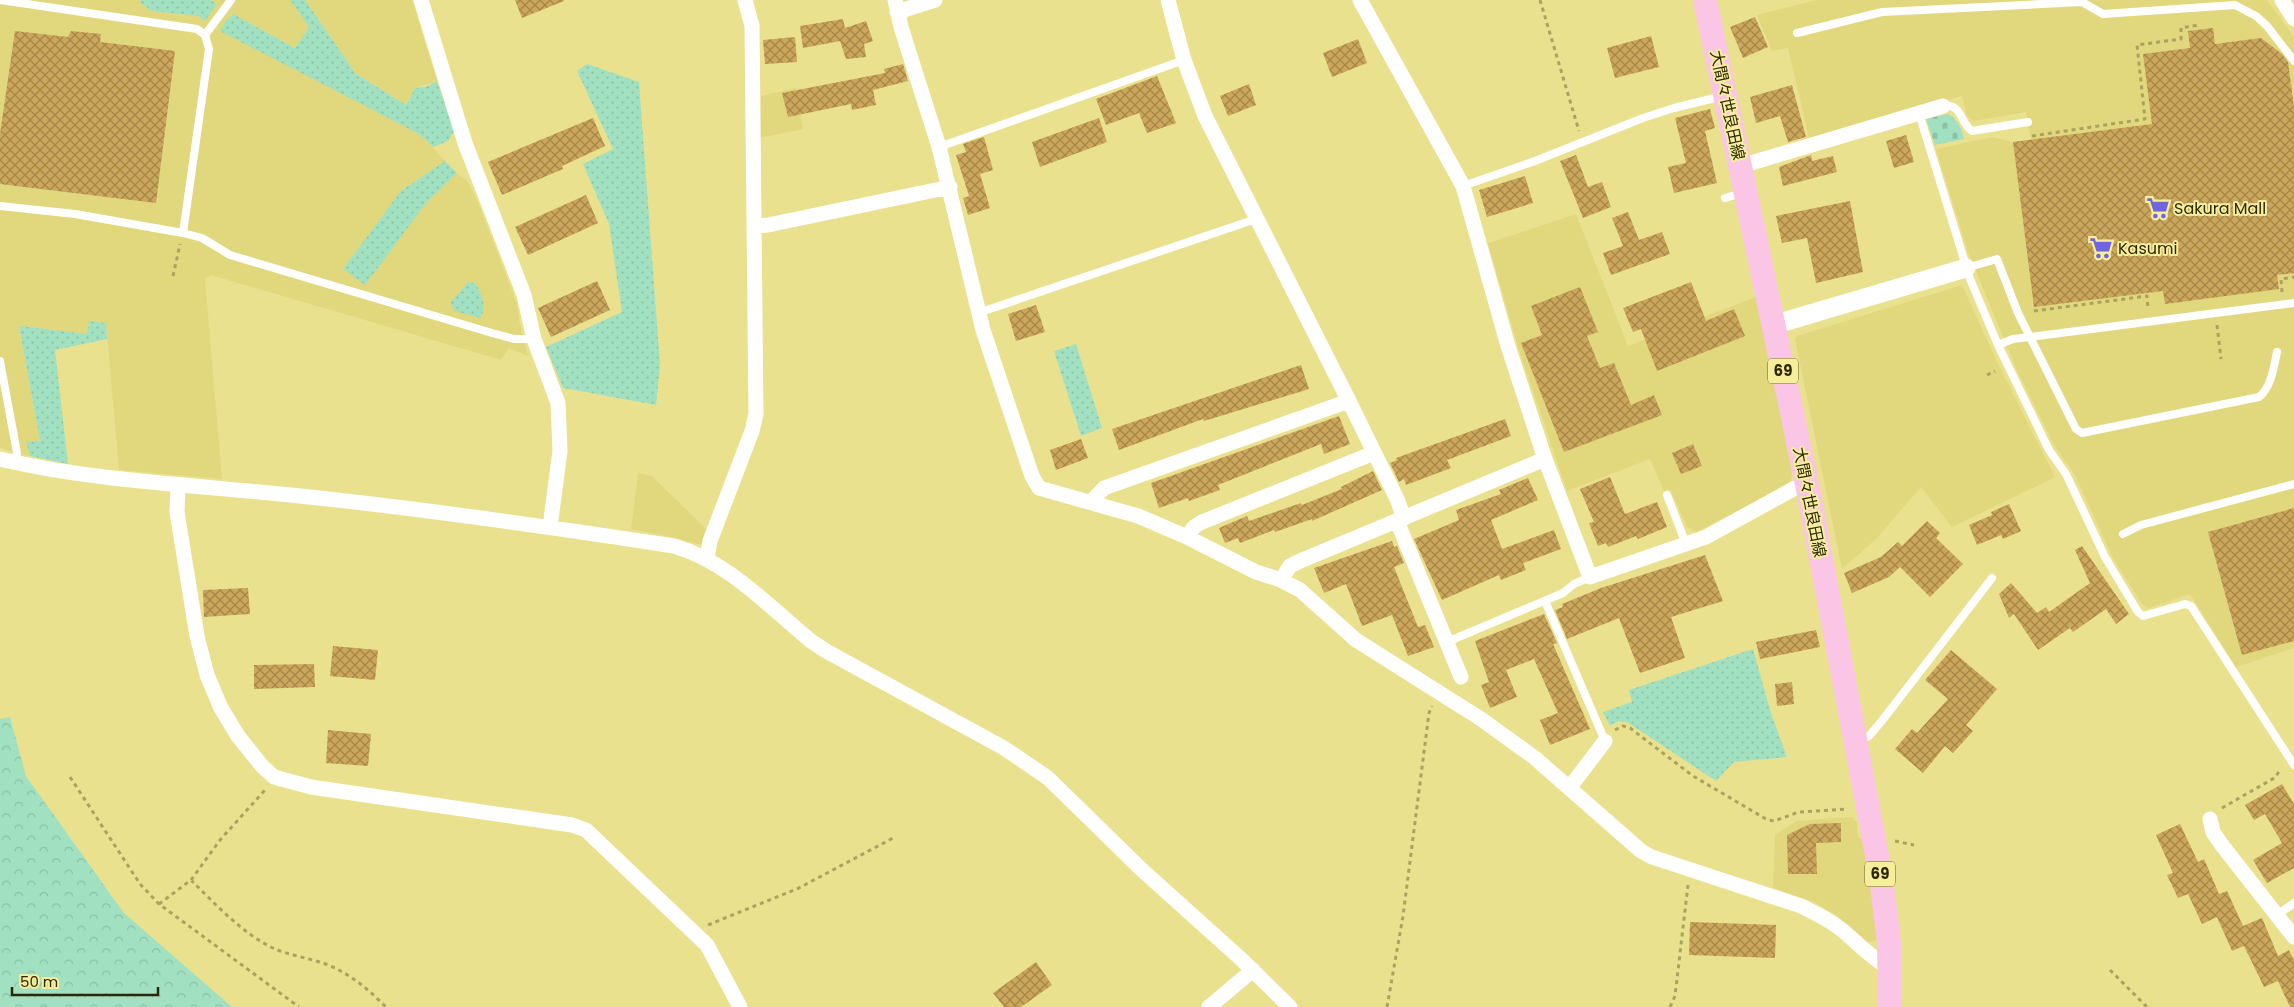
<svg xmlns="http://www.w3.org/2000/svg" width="2294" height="1007" viewBox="0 0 2294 1007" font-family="Poppins,'Noto Sans JP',sans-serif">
	<defs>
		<pattern id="grass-dots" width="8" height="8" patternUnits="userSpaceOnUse" patternTransform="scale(1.25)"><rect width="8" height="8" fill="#a1e1c2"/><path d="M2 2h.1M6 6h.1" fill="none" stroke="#8bc1a5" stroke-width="1.8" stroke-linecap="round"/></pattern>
		<pattern id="forest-crowns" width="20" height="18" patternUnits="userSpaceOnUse" patternTransform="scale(1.25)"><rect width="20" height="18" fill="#a1e1c2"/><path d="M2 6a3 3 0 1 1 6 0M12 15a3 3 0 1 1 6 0" fill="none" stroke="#8bc1a5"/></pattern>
		<pattern id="cemetery-stones" width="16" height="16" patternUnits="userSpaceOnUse" patternTransform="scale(1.25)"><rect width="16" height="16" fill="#a1e1c2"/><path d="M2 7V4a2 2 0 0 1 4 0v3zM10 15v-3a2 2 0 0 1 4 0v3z" fill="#8bc1a5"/></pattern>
		<pattern id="building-cross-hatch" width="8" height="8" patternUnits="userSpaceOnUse" patternTransform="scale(1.25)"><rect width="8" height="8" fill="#cba65b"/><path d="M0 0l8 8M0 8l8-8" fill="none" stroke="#a58749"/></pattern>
	</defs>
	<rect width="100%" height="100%" fill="#eae18f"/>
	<path fill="#e1d77d" d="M0 0H141L140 2 151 11 198 16 217 4 211 0H290L309 27 295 48 233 14 419 134 430 144 445 161 401 191 427 202 457 173 467 181 478 202 517 304 520 325 528 356 509 348 501 360 211 275 205 279 222 479 119 470 106 323 89 321 88 334 19 327 40 441 26 442 30 456 0 448Z
		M305 0H412L437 81 415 88 406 105 356 74Z
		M1817 0H2267L2294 37V648L2236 667 2190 594 2149 608 2142 604 2113 558 2075 475 2055 447 2015 366 1968 252 1936 149 1993 137 2013 142 2031 140 2026 112 1974 121 1967 116 1962 96 1809 138 1788 48 1772 51 1757 15Z
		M796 88 803 129 760 138 761 96Z
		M1576 214 1628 346 1756 297 1772 367 1792 474 1791 481 1784 487 1696 532 1687 527 1670 489 1664 491 1650 459 1567 491 1518 347 1488 243Z
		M1962 285 2000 368 2055 477 1952 527 1921 487 1877 538 1842 569 1795 339 1797 336Z
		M638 473 652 476 708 531 702 545 672 537 631 529Z
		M1852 817 1857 822 1858 837 1863 840 1880 939 1867 943 1836 915 1814 902 1773 888 1775 835 1797 821Z"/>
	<path fill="url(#grass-dots)" d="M141 0H211L217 4 205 21 198 16 151 11 140 2Z
		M290 0H305L356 74 406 105 415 88 426 87 437 81 454 131 448 141 433 147 419 134 220 31 225 22 233 14 295 48 309 27Z
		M587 64 639 82 660 365 656 405 563 388 546 347 622 312 609 224 583 164 613 149 577 71Z
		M445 161 457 173 427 202 365 285 343 269 401 191Z
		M468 282 475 283C481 293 488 307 480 318L454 311 451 302Z
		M89 321 106 323 107 339 55 350 68 464 30 456 26 442 40 441 19 326 87 334Z
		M1076 344 1102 428 1081 436 1054 351Z
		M1753 649 1771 713 1787 757 1734 762 1716 781 1627 722 1618 721 1610 726 1603 712 1632 702 1629 690Z"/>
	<path fill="url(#forest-crowns)" d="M10 717 26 776 124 913 232 1007H0V719Z"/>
	<path fill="url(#cemetery-stones)" d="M1948 114C1957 119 1962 128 1964 139L1935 145 1926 119Z"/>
	<path fill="url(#building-cross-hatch)" d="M515 0H564V1L522 18Z
		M1755 17 1768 47 1743 58 1730 27Z
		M843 19 845 28 866 21 873 41 864 44 866 57 846 59 840 41 803 48 800 26Z
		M2213 28 2215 44 2261 38 2282 54 2288 62 2294 107V273L2277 275 2279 289 2165 304 2163 291 2034 307 2013 142 2152 124 2143 54 2190 48 2188 31Z
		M15 31 68 37 71 31 101 34 100 42 175 51 156 203 0 184V134Z
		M1651 36 1659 67 1615 78 1607 48Z
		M795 37 797 62 765 64 763 40Z
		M1358 39 1367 63 1332 77 1323 53Z
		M903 64 908 81 873 90 876 105 852 110 851 104 788 117 782 93 885 73 884 69Z
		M1157 76 1176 123 1147 133 1139 113 1106 125 1096 99Z
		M1249 84 1256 105 1228 116 1220 96Z
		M1792 85 1806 137 1788 142 1780 116 1756 123 1750 97Z
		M1710 109 1715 128 1705 131 1717 183 1674 193 1668 167 1686 163 1675 118Z
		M593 118 605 146 562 166 563 169 502 195 488 162Z
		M1099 118 1107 142 1040 167 1032 142Z
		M1906 135 1914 162 1894 168 1886 141Z
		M984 137 993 170 980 174 990 208 968 215 963 198 969 196 956 155 966 152 963 144Z
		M1576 155 1588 187 1602 182 1611 207 1583 218 1560 161Z
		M1811 155 1812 161 1833 156 1837 172 1783 186 1779 167Z
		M1525 176 1533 203 1487 217 1479 190Z
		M586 195 598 223 528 255 515 227Z
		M1850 201 1863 272 1816 283 1807 238 1782 243 1776 216Z
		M1628 212 1639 240 1662 232 1670 254 1611 275 1603 253 1623 246 1612 218Z
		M597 281 610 310 551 337 538 308Z
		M1691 282 1706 321 1734 309 1745 336 1657 371 1641 329 1633 332 1623 308Z
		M1580 287 1598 332 1587 336 1600 368 1614 363 1631 405 1654 395 1662 415 1564 452 1521 343 1542 335 1531 306Z
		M1036 305 1045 332 1016 341 1008 314Z
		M1301 365 1309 389 1204 421 1203 419 1119 450 1112 429Z
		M1339 416 1350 444 1324 454 1321 444 1218 485 1220 490 1189 501 1188 498 1159 508 1151 483Z
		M1505 419 1511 436 1447 460 1451 468 1406 485 1404 479 1399 482 1390 463 1397 460 1396 458Z
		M1081 439 1088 458 1056 470 1050 450Z
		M1693 444 1702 466 1681 474 1672 453Z
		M1373 471 1382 490 1312 521V519L1275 532 1274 530 1240 543 1238 538 1225 543 1219 528 1247 516 1249 521 1301 503 1302 505 1342 489 1341 487Z
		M1610 477 1625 514 1657 502 1667 527 1638 539 1636 536 1608 547 1606 543 1598 546 1589 523 1594 522 1580 489Z
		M1528 478 1538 500 1491 520 1502 549 1554 530 1561 549 1523 563 1526 570 1501 580 1499 575 1442 600 1414 539 1459 520 1456 510 1501 494 1499 490Z
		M2009 504 2021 531 2003 539 2001 535 1977 545 1969 525 1992 515 1991 512Z
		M2294 508V641L2242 655 2208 532Z
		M1927 521 1940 533 1936 538 1963 564 1930 597 1900 567 1889 577 1852 593 1844 573 1881 557 1898 542 1902 546Z
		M1392 541 1394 547 1397 546 1404 563 1394 567 1418 627 1425 625 1434 647 1408 656 1392 615 1362 626 1346 584 1324 593 1314 568Z
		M2082 546 2129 614 2116 624 2106 609 2073 632 2070 628 2038 650 2014 614 2009 618 1999 594 2011 583 2037 613 2046 607 2049 612 2090 583 2075 550Z
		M1705 555 1723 601 1671 617 1685 658 1640 673 1619 618 1567 639 1555 610 1563 607 1562 604 1601 588Z
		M248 588 250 614 204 617 203 590Z
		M1544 614 1557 643 1553 644 1590 729 1550 745 1540 720 1558 713 1534 659 1506 670 1517 697 1490 708 1481 685 1489 682 1475 641Z
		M1816 630 1820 647 1760 659 1756 642Z
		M333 646 378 650 375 680 330 676Z
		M1951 650 1997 689 1966 725 1973 731 1953 753 1945 746 1923 773 1895 749 1912 729 1917 733 1948 699 1925 680Z
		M314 664 315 687 254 689V665Z
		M1792 682 1794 704 1777 706 1775 684Z
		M328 730 371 734 368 766 326 763Z
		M2282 784 2294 804V868L2267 883 2253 860 2282 843 2265 814 2254 820 2245 805Z
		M1841 823V842L1816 843 1817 874H1788L1787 835 1810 824Z
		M2180 824 2198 862 2204 859 2219 894 2227 891 2243 926 2262 918 2278 956 2289 950 2294 960V1007H2290L2278 981 2264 987 2244 946 2232 951 2217 917 2202 924 2188 894 2178 898 2167 875 2173 873 2156 835Z
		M1690 922 1776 925 1775 958 1689 955Z
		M1036 962 1052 985 1021 1007H1004L993 993Z"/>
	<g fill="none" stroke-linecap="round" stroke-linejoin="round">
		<path stroke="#aaa360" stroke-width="3" stroke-dasharray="4 4" stroke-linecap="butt" d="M1540 0 1579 131
			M2032 136 2145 119 2137 45 2181 39V28L2198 25
			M173 276 180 244
			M2282 292 2281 279 2294 277
			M2034 311 2147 296 2148 309
			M2217 325 2221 359
			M1987 375 1995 371
			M1615 730 1623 726 1630 728 1693 776 1766 819 1774 821 1799 812 1847 809
			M70 777 140 884 159 904 299 1007
			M2222 808 2276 777 2280 769
			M1895 841 1914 845
			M191 880C215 904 244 935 275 949 290 955 307 958 323 963 348 972 367 988 386 1007
			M159 904 191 880 220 840 265 790
			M708 925 799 888 893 838
			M2110 970 2147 1007
			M1387 1007 1403 916 1429 713 1432 706
			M1670 1007 1675 996 1688 885"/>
		<path stroke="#fff" stroke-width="8" d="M0 0 197 29 205 35 209 49 183 233
			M1797 33 1882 12 2082 2 2103 14 2235 5 2256 16 2267 26 2294 61
			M205 35 231 0
			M1943 106C1962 103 1960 123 1972 131L2028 122
			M1919 113 1970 279 1998 345 2049 450 2066 474 2105 557 2138 612 2143 616 2185 604 2191 606 2294 765
			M939 147 1184 60
			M1463 186 1535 161 1643 118 1674 108 1723 96
			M1725 198 1742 193
			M0 206 75 214 183 233 202 238 230 255 492 333 514 339H534
			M1966 268 1997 259 2018 313 2076 429 2082 433 2259 397C2271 388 2274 367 2277 352
			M978 313 1256 219
			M1998 345 2013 339 2030 337 2294 303
			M0 361 17 453 16 463
			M1667 495 1686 544
			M2123 534 2141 525 2294 484
			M1545 601 1605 741
			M1447 642 1563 593 1574 584 1590 577
			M1858 742 1869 736 1881 722 1992 578
			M2277 915 2294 903"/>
		<path stroke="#fff" stroke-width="15" d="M421 0 465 143 524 295 534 339 558 403 560 451 550 527
			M895 0 901 27 939 147 983 330 1032 476 1039 488 1138 516 1187 537 1256 572 1281 580 1300 590 1356 640 1481 719 1535 758 1641 851 1652 857 1801 906C1815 913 1829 919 1842 930 1858 943 1872 959 1891 969
			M1168 0 1184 60 1205 116 1349 401 1397 499 1404 518
			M1360 0 1463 186 1508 346 1545 459 1590 577 1706 537 1795 488 1807 484
			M2282 0 2294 19
			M897 12 935 0
			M1741 166 1943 106
			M754 226 768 225 950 187
			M0 459C98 482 199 485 300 496 425 509 550 527 674 546 729 562 768 606 811 641L826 651 1004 748 1048 778 1141 869 1241 959 1290 1007
			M178 485 177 512 197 636 207 675 221 708 238 736 262 766 274 777 311 787 572 825 586 830 707 945 740 1007
			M1091 502 1104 488 1349 401
			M1397 521 1461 677
			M1187 537 1194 527 1202 522 1374 453
			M707 558 710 541 752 431 756 414 752 26 745 0
			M1281 580 1290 566 1300 561 1545 459
			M1570 787 1605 741
			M2210 819 2213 832 2221 844 2294 937
			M1209 1007 1253 970"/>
		<path stroke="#fff" stroke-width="19" d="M1773 325 1966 268"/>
		<path stroke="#fbc5e6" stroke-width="24" d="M1705 0 1807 484 1881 877 1889 943 1890 1007"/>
	</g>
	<defs>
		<symbol id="supermarket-bare" viewBox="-9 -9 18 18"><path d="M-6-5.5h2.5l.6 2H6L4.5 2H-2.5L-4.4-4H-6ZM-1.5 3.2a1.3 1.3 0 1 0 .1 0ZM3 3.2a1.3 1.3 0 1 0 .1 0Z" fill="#6f65df" stroke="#f7ee9c" stroke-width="2.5" paint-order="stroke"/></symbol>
	</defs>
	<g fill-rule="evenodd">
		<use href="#supermarket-bare" x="2142" y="192" width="32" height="32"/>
		<use href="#supermarket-bare" x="2085" y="232" width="32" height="32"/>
	</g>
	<g text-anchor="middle" stroke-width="4" stroke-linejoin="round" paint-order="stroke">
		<g fill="#f7ee9c" stroke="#696332" stroke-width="1">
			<rect x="1768" y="358.5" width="30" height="25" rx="4"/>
			<rect x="1865" y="861.5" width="30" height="25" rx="4"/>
		</g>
		<g font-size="15" font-weight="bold" fill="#2c2805">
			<text x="1783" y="376">69</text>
			<text x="1880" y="879">69</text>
		</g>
		<g font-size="16" fill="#2c2805" stroke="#f7ee9c">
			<text transform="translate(1728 105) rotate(78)" y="6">大間々世良田線</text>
			<text transform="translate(1810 502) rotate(79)" y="6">大間々世良田線</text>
		</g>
		<g font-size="16" fill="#2c2805" stroke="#f7ee9c" text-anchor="start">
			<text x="2174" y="214">Sakura Mall</text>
			<text x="2118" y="254">Kasumi</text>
		</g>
	</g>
	<path d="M12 987v8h146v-8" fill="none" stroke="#2c2805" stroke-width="2.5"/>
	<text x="20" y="987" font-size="15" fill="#2c2805" stroke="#f7ee9c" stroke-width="4" paint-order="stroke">50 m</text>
</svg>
